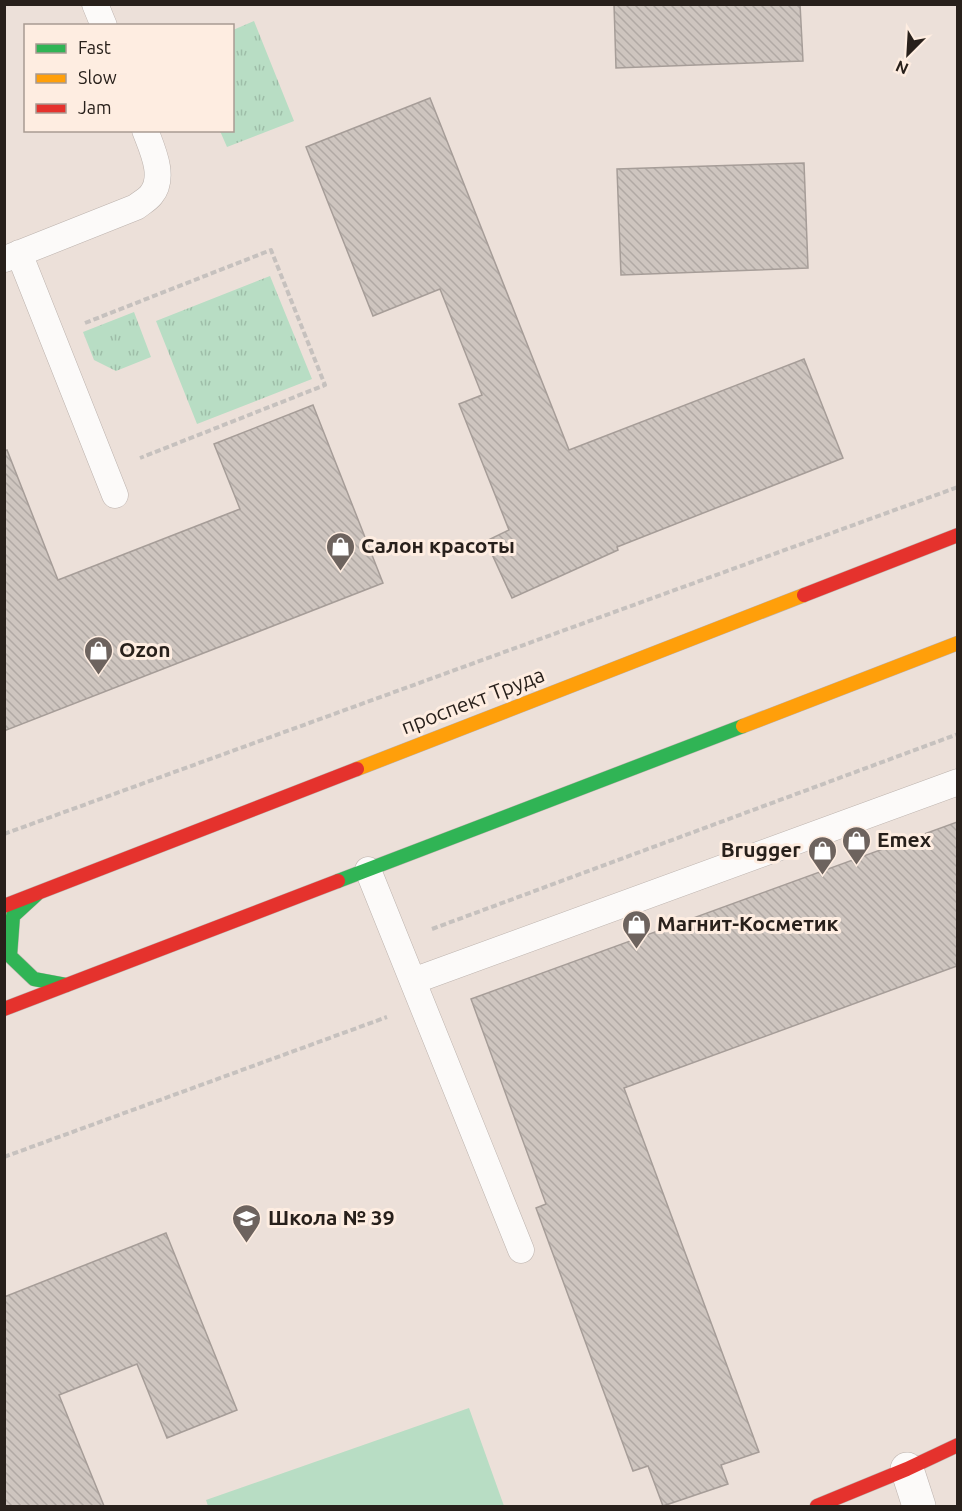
<svg xmlns="http://www.w3.org/2000/svg" width="962" height="1511" viewBox="0 0 962 1511" font-family="Ubuntu,sans-serif">
	<defs>
		<pattern id="park-tufts" width="24" height="20" patternUnits="userSpaceOnUse" patternTransform="scale(1.5)"><rect width="24" height="20" fill="#b8ddc4"/><path d="M3 7l-1-3M5 7V3M7 7l1-3M15 17l-1-3M17 17v-4M19 17l1-3" fill="none" stroke="#9ebda8"/></pattern>
		<pattern id="building-back-hatch" width="6" height="6" patternUnits="userSpaceOnUse" patternTransform="scale(1.5)"><rect width="6" height="6" fill="#cec5bf"/><path d="M-1 5l2 2M0 0l6 6M5-1l2 2" fill="none" stroke="#b1a9a4"/></pattern>
	</defs>
	<rect width="100%" height="100%" fill="#ece0d9"/>
	<path fill="url(#park-tufts)" d="M254 21 294 121 227 147 220 131 232 130 233 30Z
		M270 276 312 379 197 424 156 321Z
		M134 312 151 357 116 371 94 360 83 332Z"/>
	<path fill="#b8ddc4" d="M469 1408 504 1506H208L206 1500Z"/>
	<path fill="url(#building-back-hatch)" stroke="#a69d98" stroke-width="1.5" d="M614 4H800L803 61 616 68Z
		M430 98 569 450 804 359 843 458 617 547 618 550 512 598 486 541 509 530 459 404 482 395 440 289 373 316 306 147Z
		M804 163 808 268 621 275 617 169Z
		M313 405 383 583 4 731V451L7 450 58 580 240 509 214 444Z
		M957 822V966L624 1088 759 1452 721 1465 728 1484 663 1506 648 1466 633 1471 536 1208 546 1204 471 999Z
		M166 1233 237 1410 167 1438 137 1364 59 1395 104 1506H4V1297Z"/>
	<g fill="none" stroke-linecap="round" stroke-linejoin="round">
		<defs>
			<path id="lane" d="M95 4 104 26
				M19 253 115 495
				M5 259 136 207C141 203 147 200 151 195 166 177 152 149 145 130
				M368 870 521 1250
				M413 981 958 782"/>
			<path id="street" d="M907 1469 919 1506"/>
			<path id="fast" d="M338 881 743 726
				M37 894 13 916 10 956 34 979 66 985"/>
			<path id="slow" d="M743 726 958 643
				M357 769 804 595"/>
			<path id="jam" d="M804 595 958 535
				M4 906 357 769
				M4 1009 338 881
				M817 1506 907 1469 958 1445"/>
		</defs>
		<use href="#lane" stroke="#bcb2ad" stroke-width="27"/>
		<use href="#street" stroke="#bcb2ad" stroke-width="34"/>
		<use href="#fast" stroke="#bcb2ad" stroke-width="15"/>
		<use href="#slow" stroke="#bcb2ad" stroke-width="15"/>
		<use href="#jam" stroke="#bcb2ad" stroke-width="15"/>
		<path stroke="#c6c1be" stroke-width="4" stroke-dasharray="6 3" stroke-linecap="butt" d="M85 323 271 250 325 385 140 458
			M4 834 958 487
			M432 929 958 734
			M4 1157 387 1017"/>
		<use href="#lane" stroke="#fcfaf9" stroke-width="26"/>
		<use href="#street" stroke="#fcfaf9" stroke-width="33"/>
		<use href="#fast" stroke="#30b455" stroke-width="14"/>
		<use href="#slow" stroke="#ff9f0a" stroke-width="14"/>
		<use href="#jam" stroke="#e5322d" stroke-width="14"/>
	</g>
	<defs>
		<symbol id="shop-pin" viewBox="-11 -11 22 30"><path d="M0 17L-7.5 6A9.5 9.5 0 1 1 7.5 6Z" fill="#6d635e" stroke="#feede1"/><path d="M-5-2.5h2.3a2.7 3.5 0 0 1 5.4 0H5L5.5 6h-11ZM-1.5-2.5h3a1.5 2.3 0 0 0-3 0Z" fill="#fff"/></symbol>
		<symbol id="school-pin" viewBox="-11 -11 22 30"><path d="M0 17L-7.5 6A9.5 9.5 0 1 1 7.5 6Z" fill="#6d635e" stroke="#feede1"/><path d="M0-5L7-2L0 1L-7-2ZM-4 1L0 2.5L4 1V4Q0 6-4 4Z" fill="#fff"/></symbol>
	</defs>
	<g fill-rule="evenodd">
		<use href="#shop-pin" x="324" y="530" width="33" height="45"/>
		<use href="#shop-pin" x="82" y="634" width="33" height="45"/>
		<use href="#shop-pin" x="840" y="824" width="33" height="45"/>
		<use href="#shop-pin" x="806" y="834" width="33" height="45"/>
		<use href="#shop-pin" x="620" y="908" width="33" height="45"/>
		<use href="#school-pin" x="230" y="1202" width="33" height="45"/>
	</g>
	<g text-anchor="middle" stroke-width="6" stroke-linejoin="round" paint-order="stroke">
		<g font-size="21" font-weight="bold" fill="#28201b" stroke="#feede1" text-anchor="start">
			<text x="361" y="553">Салон красоты</text>
			<text x="119" y="657">Ozon</text>
			<text x="877" y="847">Emex</text>
			<text x="801" y="857" text-anchor="end">Brugger</text>
			<text x="657" y="931">Магнит-Косметик</text>
			<text x="268" y="1225">Школа № 39</text>
		</g>
		<g font-size="21" fill="#28201b" stroke="#feede1">
			<text transform="translate(473 701) rotate(-21)" y="7">проспект Труда</text>
		</g>
	</g>
	<rect width="962" height="1511" fill="none" stroke="#28201b" stroke-width="12"/>
	<rect x="24" y="24" width="210" height="108" fill="#feede1" stroke="#a89b92" stroke-width="1.5"/>
	<rect x="36" y="44" width="30" height="9" fill="#30b455" stroke="#a89b92" stroke-width="1.5"/>
	<text x="78" y="54" font-size="18" fill="#28201b">Fast</text>
	<rect x="36" y="74" width="30" height="9" fill="#ff9f0a" stroke="#a89b92" stroke-width="1.5"/>
	<text x="78" y="84" font-size="18" fill="#28201b">Slow</text>
	<rect x="36" y="104" width="30" height="9" fill="#e5322d" stroke="#a89b92" stroke-width="1.5"/>
	<text x="78" y="114" font-size="18" fill="#28201b">Jam</text>
	<g transform="translate(908 54) rotate(204)" stroke="#feede1" stroke-width="4.5" paint-order="stroke">
	<path d="M0-4.5L10 22L0 15L-10 22Z" fill="#28201b"/>
	<text y="-9" font-size="16" font-weight="bold" text-anchor="middle" fill="#28201b">N</text>
	</g>
</svg>
